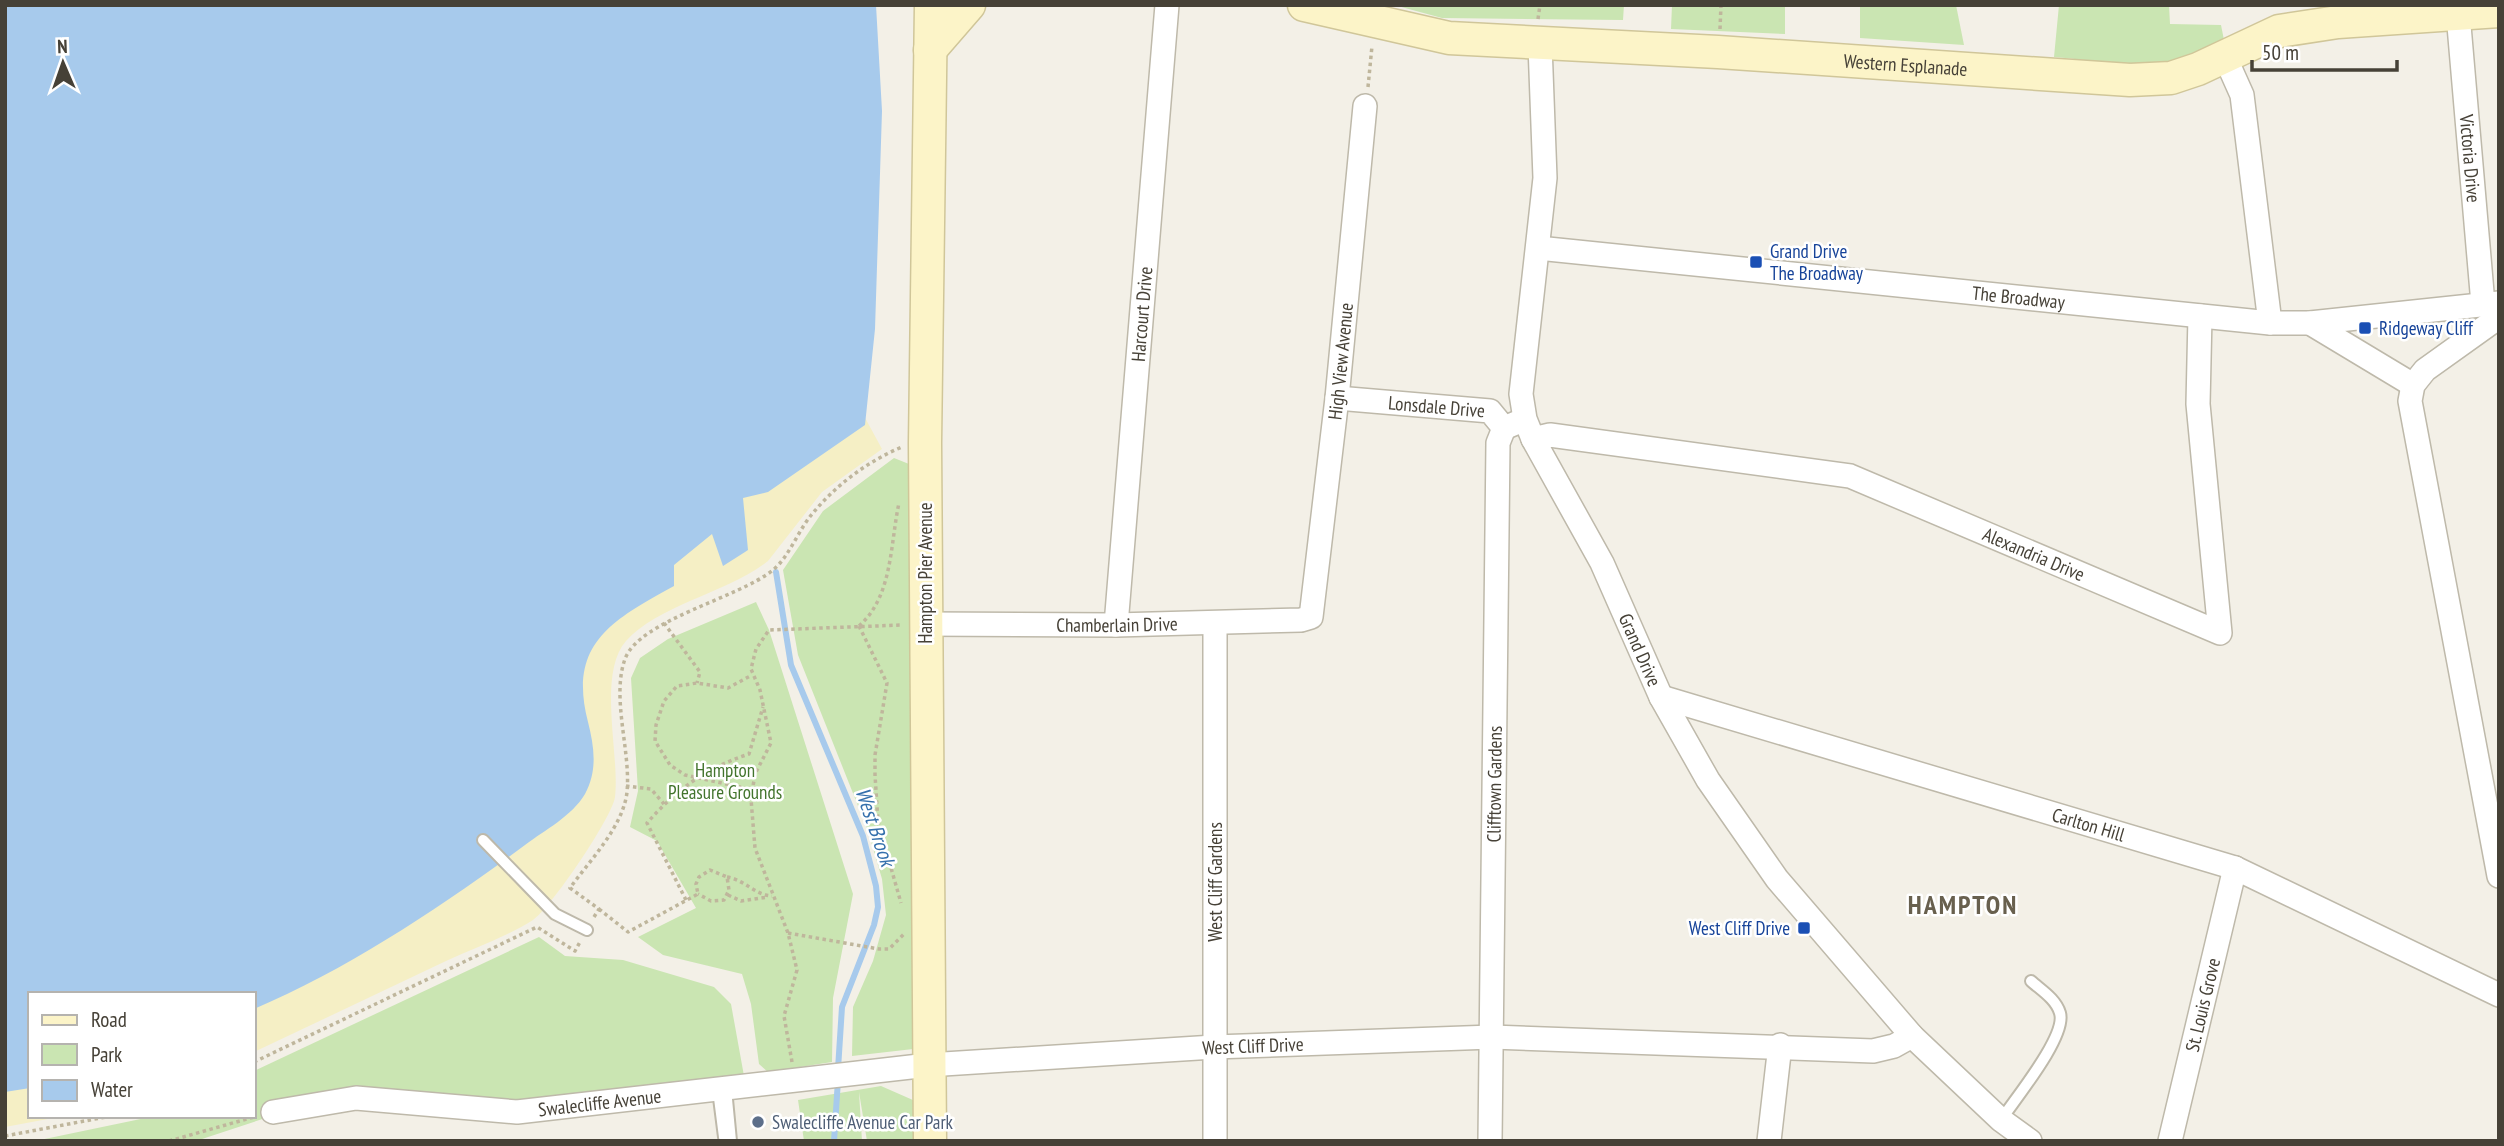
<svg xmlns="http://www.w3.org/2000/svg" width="2504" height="1146" viewBox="0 0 2504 1146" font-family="'PT Sans Narrow',sans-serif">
	<rect width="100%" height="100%" fill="#f3f0e7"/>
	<path fill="#cae5b2" d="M1394 5H1624L1623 20 1442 18Z
		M1672 5H1785V34L1671 29Z
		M1860 5H1956L1964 45 1860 38Z
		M2059 5H2169L2170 24 2221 25 2224 40C2187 76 2101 61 2054 57Z
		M894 458 909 464 922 1048 852 1056 853 1007 873 961 886 915 882 879 868 831 798 655 783 570 823 511Z
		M756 602 769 630 853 894 833 998 832 1062 768 1072 759 1064 751 1004 742 974 663 955 638 937 696 908 657 841 630 827 638 791 631 678 640 658 668 639Z
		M539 937 565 956 623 960 714 987 731 1004 746 1087 517 1112 302 1106 196 1141H35L155 1116H254V1071Z
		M881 1086 922 1104 923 1141H867L859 1092 862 1141H804L798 1100Z"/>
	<path fill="#f5efc5" d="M844 379 882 449 822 492 768 561C727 593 658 605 626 641 597 674 620 755 615 797 612 818 550 909 533 920 506 937 474 948 446 961 382 991 318 1022 254 1052V994H154Z
		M30 1030V1116H64L5 1127V1035Z"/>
	<path fill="#a7caec" d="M5 5H876L882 111 875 329 865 425 768 492 743 498 748 550 745 552 723 566 712 534 674 565V586C615 619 567 642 588 722 594 746 598 770 585 794 572 816 545 830 525 845 441 907 350 968 254 1009V994H30V1088L5 1092Z"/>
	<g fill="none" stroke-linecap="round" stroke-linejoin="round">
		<path stroke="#a7caec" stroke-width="6" d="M776 572 791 665 863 836 876 886 878 907 874 925 842 1007 838 1069
			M834 1141 838 1080"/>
		<defs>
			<path id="lane" d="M483 840 555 914 587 930
				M726 1089 731 1141
				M718 1090 724 1137 727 1141
				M2001 1120C2015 1099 2067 1036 2060 1013 2056 999 2041 990 2031 981"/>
			<g id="street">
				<path id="s1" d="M2458 14 2483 304"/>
				<path id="s2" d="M1540 45 1545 178 1521 394 1525 419 1533 439 1602 563 1661 697 1708 780 1777 879 1912 1036 2001 1120 2030 1141"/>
				<path d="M2225 57 2242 95 2270 323"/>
				<path id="s3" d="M1538 248 2270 323H2310L2499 303"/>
				<path d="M2499 317 2425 370 2413 385 2410 401 2499 876"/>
				<path d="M2310 323 2413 385"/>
				<path id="s4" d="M1337 398 1490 411 1504 428 1516 423"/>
				<path id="s5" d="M1533 439 1550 435 1850 476 2220 633 2198 404 2200 316"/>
				<path d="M1215 623V1141"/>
				<path id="s6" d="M925 624 1116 625 1301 620 1311 617 1337 398 1365 106"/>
				<path id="s7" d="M1116 625 1167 5"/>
				<path id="s8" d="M1661 697 2235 868 2499 995"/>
				<path id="s9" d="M273 1112 356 1098 517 1112 928 1065 1214 1047 1492 1037 1873 1051 1894 1046 1912 1036"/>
				<path id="s10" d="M1490 1141 1498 443 1504 428"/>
				<path d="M1769 1141 1780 1045"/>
				<path id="s11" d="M2170 1141 2235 868"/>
			</g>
			<g id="secondary">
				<path id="s12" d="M1304 5 1449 38 1718 52 2130 80 2171 78 2198 69 2279 31 2338 22 2499 11"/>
				<path d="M930 50 969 5"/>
				<path d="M930 1141 925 443 931 5"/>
			</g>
		</defs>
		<use href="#lane" stroke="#beb9aa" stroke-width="14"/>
		<use href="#street" stroke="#beb9aa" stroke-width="26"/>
		<use href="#secondary" stroke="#d0c699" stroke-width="35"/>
		<path stroke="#bfb69c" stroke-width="3.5" stroke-dasharray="3.5 3.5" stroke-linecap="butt" d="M1538 19 1540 5
			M1720 29 1721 5
			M1368 87 1372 46
			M664 623 700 672 697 683
			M859 626C893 596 890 544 899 503
			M859 626 887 683 875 755V775L878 822 901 903
			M626 786 651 789 664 804
			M751 799 740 787 685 775 670 765 655 741 656 725 664 701 677 686 697 683 728 688 752 675
			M727 877C745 880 755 895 772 896
			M728 895 741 901 768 897
			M686 900 647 823C677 789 706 768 749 754L763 707
			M599 909 628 932 698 894 696 884 699 877 710 870 727 877 729 890 724 900 711 901 698 894
			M594 917 599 909 570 888C590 860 623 827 627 792 631 751 611 698 625 659 639 620 739 598 773 570 790 556 798 530 813 513 836 485 868 461 902 447
			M788 933 879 949H889L904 934
			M254 1062 537 927 575 951 580 942
			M792 1062 784 1016 797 970 788 933 755 848 751 799 755 774 771 743 760 690 751 669 756 649 769 630 902 625
			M5 1136 111 1116
			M169 1141 254 1117"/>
		<use href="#lane" stroke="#fff" stroke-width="10"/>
		<use href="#street" stroke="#fff" stroke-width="23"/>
		<use href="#secondary" stroke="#fcf4c8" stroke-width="32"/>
	</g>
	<g fill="#1a4fb4" stroke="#fff" stroke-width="2.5">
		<rect x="1749" y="255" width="14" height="14" rx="3.5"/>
		<rect x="2358" y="321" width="14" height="14" rx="3.5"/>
		<rect x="1797" y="921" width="14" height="14" rx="3.5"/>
	</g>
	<circle fill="#5c6f8a" stroke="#fff" stroke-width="2.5" cx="758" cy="1122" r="7"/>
	<g text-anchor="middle" stroke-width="5" stroke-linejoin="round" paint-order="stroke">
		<g font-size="19" fill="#464137" stroke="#fff">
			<text dy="7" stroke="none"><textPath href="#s12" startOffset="606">Western Esplanade</textPath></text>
			<text dy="7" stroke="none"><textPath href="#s1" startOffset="145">Victoria Drive</textPath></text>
			<text dy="7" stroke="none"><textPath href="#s3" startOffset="483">The Broadway</textPath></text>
			<text dy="7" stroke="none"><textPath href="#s7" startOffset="312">Harcourt Drive</textPath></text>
			<text dy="7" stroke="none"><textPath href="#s6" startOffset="644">High View Avenue</textPath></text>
			<text dy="7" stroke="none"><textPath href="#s4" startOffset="100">Lonsdale Drive</textPath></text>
			<text dy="7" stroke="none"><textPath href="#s5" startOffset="520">Alexandria Drive</textPath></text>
			<text transform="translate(925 573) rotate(-90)" y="7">Hampton Pier Avenue</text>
			<text dy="7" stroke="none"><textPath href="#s6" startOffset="192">Chamberlain Drive</textPath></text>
			<text dy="7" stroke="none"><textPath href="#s2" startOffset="634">Grand Drive</textPath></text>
			<text dy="7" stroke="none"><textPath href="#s10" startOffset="357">Clifftown Gardens</textPath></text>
			<text dy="7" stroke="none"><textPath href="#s8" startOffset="446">Carlton Hill</textPath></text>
			<text transform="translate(1215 882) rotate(-90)" y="7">West Cliff Gardens</text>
			<text dy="7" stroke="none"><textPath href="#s11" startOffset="140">St. Louis Grove</textPath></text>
			<text dy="7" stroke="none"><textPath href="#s9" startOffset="985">West Cliff Drive</textPath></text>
			<text dy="7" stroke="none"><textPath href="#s9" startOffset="329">Swalecliffe Avenue</textPath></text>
		</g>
		<g font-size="19" fill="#164399" stroke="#fff" text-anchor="start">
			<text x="1770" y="258">Grand Drive<tspan x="1770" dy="22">The Broadway</tspan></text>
			<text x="2379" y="335">Ridgeway Cliff</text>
			<text x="1790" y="935" text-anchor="end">West Cliff Drive</text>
		</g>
		<g font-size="19" fill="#42742d" stroke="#fff">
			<text x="725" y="777">Hampton<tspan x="725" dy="22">Pleasure Grounds</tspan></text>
		</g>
		<g font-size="19" fill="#4e5e75" stroke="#fff" text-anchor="start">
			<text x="772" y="1129">Swalecliffe Avenue Car Park</text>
		</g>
		<g font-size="21" font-style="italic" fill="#3570ac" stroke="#fff">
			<text transform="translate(875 827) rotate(71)" y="7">West Brook</text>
		</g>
		<g font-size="26" font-weight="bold" letter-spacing="2" fill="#68604e" stroke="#fff">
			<text x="1963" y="914">HAMPTON</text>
		</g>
	</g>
	<rect width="2504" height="1146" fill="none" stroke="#464137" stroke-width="14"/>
	<rect x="28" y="992" width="228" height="126" fill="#ffffff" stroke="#b5b3af" stroke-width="2"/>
	<rect x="42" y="1015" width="35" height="10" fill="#fcf4c8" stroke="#b5b3af" stroke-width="2"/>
	<text x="91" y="1027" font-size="21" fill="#464137">Road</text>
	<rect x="42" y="1044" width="35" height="21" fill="#cae5b2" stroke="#b5b3af" stroke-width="2"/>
	<text x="91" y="1062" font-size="21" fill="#464137">Park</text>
	<rect x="42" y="1080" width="35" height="21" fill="#a7caec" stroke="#b5b3af" stroke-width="2"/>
	<text x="91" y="1097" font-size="21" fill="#464137">Water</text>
	<g transform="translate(63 63) rotate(358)" stroke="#ffffff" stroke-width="5" paint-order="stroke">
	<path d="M0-5L12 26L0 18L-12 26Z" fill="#464137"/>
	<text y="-10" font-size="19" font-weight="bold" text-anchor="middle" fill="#464137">N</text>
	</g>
	<path d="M2252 60v10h145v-10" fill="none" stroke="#464137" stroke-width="3.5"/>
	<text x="2262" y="60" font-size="21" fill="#464137" stroke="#ffffff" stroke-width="5" paint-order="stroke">50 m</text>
</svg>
